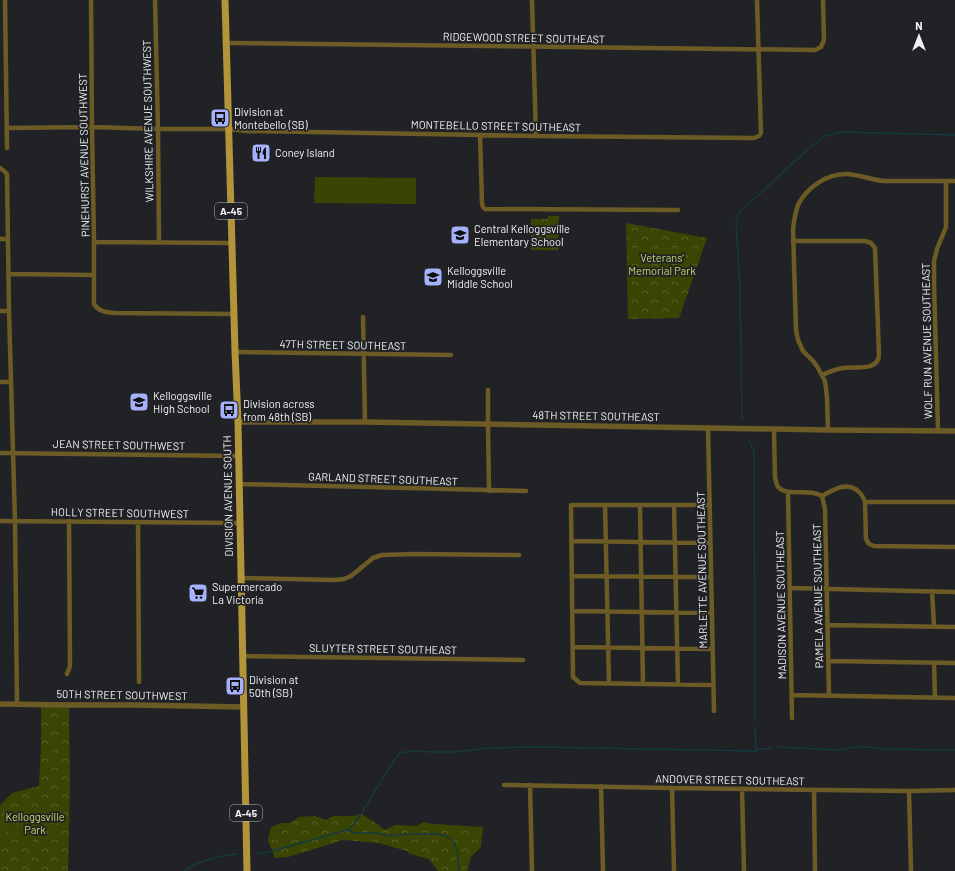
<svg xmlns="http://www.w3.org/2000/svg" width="955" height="871" viewBox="0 0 955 871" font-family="Barlow,sans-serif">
	<defs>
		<pattern id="forest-crowns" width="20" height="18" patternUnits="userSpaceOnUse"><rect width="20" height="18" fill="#3b4503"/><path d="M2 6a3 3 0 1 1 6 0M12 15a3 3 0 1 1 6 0" fill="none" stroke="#586028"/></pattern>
	</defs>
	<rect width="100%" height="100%" fill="#212226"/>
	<path fill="url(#forest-crowns)" d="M548 216H559L558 250H531V219H548Z
		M626 223 707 238 679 318 628 319Z
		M41 704 69 705 70 785 68 871H0V805L12 793 39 786 41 748Z
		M361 814 374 822 385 830 395 825 416 826 424 822 432 824 483 827 481 847 471 857 467 871H438L429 859 410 854 407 851 379 843 343 840 288 857 275 858 268 840 271 827 282 823H290L299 817 315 816 326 820 333 816H353Z"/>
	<path fill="#3b4503" d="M315 177 416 178V204L314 203Z
		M20 819H32L33 845H21Z
		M6 823 7 840H0V824Z
		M9 823H17V840H9Z"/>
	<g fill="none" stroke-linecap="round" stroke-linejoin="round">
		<path stroke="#143a3e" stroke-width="1.5" d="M742 419 740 290 736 221 739 213 809 148 825 136 842 132 955 135
			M749 440 754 451 755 718
			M755 726 756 751
			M778 747 840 750 854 747H868L884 749 955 750
			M347 830 355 833H375L392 836 408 834H438L446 836 453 841 457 850 459 871
			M257 854 269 852 347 830 353 825 361 814 394 760 400 753 411 751 435 752H455L489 748 538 747 756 751 761 749 772 748
			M184 871C199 860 218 856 237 854"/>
		<path stroke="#6d5b25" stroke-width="4.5" d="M5 0 7 148
			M91 0 92 127 94 242V304C99 312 106 312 115 313L234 314
			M155 0 158 129 159 242
			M532 0 536 136
			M227 43 815 50 821 47 824 40 823 0
			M7 128 92 127 158 129H228L247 131 536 136 754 138 759 136 761 133 757 0
			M480 135 482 203 483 207 485 209 678 210
			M0 168 3 170 7 174 9 311 15 521 17 704
			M0 239H8
			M793 241H865L871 243 875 248 879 354C879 372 855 366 843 368 835 369 829 372 822 375
			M94 242 232 243
			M9 274 94 275
			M0 311H9
			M363 317 365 422
			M235 352 451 355
			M0 382H11
			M488 390V425L489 491
			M708 428 714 711
			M774 429 775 477C776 480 776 484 778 487 787 497 810 488 822 496 834 489 849 480 860 493 862 495 864 499 865 502H955
			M828 430 827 397 825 381 818 368 814 362 803 351 798 340 796 330 793 229C794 221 795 213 798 205 807 187 828 173 848 174 860 175 872 180 884 181H955
			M938 430 934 282V261L937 249 946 227V181
			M0 453 238 456
			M239 484 526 491
			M788 492 792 718
			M822 496 825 509 829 695
			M865 502 866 539 869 544 874 546 955 547
			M605 505 609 683
			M640 505 643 684
			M674 505 678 684
			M710 505H571L573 677 580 683 713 685
			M0 521 240 523
			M138 522 139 682
			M571 541 710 543
			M572 576 711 577
			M241 578 334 580 344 579 351 576 373 558 382 555 414 554 519 555
			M790 588 955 592
			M932 591 934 626
			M572 611 712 613
			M827 625 955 627
			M573 647 713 649
			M243 656 523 660
			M828 661 955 663
			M934 663 935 698
			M67 674 70 666 69 521
			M792 695 955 698
			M504 785 672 788 909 791 955 790
			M530 785 532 871
			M601 786 603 871
			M672 788 674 871
			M742 789 744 871
			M814 790 815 871
			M909 791 911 871"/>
		<path stroke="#6d5b25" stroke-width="5.5" d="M238 422H365L828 430 955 431
			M0 704 72 705H134L244 707"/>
		<path stroke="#b29439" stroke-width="7" d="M225 0 235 352 238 422 247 871"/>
	</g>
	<defs>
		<symbol id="bus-square" viewBox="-11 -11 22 22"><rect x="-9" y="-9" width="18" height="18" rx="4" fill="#a6b1fc" stroke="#212226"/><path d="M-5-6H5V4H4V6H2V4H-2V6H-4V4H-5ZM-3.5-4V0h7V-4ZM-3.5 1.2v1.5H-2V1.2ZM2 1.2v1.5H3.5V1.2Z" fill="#111"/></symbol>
		<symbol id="restaurant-square" viewBox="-11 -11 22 22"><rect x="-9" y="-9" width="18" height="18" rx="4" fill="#a6b1fc" stroke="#212226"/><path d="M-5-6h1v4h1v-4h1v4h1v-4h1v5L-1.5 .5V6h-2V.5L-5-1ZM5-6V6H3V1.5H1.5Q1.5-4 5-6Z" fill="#111"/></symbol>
		<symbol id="school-square" viewBox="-11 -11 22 22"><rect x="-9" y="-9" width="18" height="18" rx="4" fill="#a6b1fc" stroke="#212226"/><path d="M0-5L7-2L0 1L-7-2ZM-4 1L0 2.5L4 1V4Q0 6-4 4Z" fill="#111"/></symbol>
		<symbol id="supermarket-square" viewBox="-11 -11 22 22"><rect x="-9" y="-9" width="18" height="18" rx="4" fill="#a6b1fc" stroke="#212226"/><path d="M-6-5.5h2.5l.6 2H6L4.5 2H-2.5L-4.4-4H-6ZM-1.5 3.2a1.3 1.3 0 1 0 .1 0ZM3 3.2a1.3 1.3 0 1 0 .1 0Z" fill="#111"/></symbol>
	</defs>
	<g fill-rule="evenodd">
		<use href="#bus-square" x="209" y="107" width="22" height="22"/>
		<use href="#restaurant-square" x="250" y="142" width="22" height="22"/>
		<use href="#school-square" x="449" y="224" width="22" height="22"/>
		<use href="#school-square" x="422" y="266" width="22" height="22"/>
		<use href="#school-square" x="128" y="391" width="22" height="22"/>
		<use href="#bus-square" x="218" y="399" width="22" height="22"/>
		<use href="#supermarket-square" x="187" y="582" width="22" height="22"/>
		<use href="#bus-square" x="224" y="675" width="22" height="22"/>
	</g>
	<g text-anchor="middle" stroke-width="3.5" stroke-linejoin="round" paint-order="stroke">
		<g fill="#212226" stroke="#b2b3b6" stroke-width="1">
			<rect x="215" y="203" width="32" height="16" rx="3"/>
			<rect x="230" y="805" width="32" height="16" rx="3"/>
		</g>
		<g font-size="10" font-weight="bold" fill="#f0f1f3">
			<text x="231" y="215">A-45</text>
			<text x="246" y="817">A-45</text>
		</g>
		<g font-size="11" fill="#f0f1f3" stroke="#212226">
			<text transform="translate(524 38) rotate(1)" y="4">RIDGEWOOD STREET SOUTHEAST</text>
			<text transform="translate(148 121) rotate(-91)" y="4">WILKSHIRE AVENUE SOUTHWEST</text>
			<text transform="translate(496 126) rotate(1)" y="4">MONTEBELLO STREET SOUTHEAST</text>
			<text transform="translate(84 155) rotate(-91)" y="4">PINEHURST AVENUE SOUTHWEST</text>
			<text transform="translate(927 341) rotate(-91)" y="4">WOLF RUN AVENUE SOUTHEAST</text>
			<text transform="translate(343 345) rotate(1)" y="4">47TH STREET SOUTHEAST</text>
			<text transform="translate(596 416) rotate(1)" y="4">48TH STREET SOUTHEAST</text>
			<text transform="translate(119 445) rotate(1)" y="4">JEAN STREET SOUTHWEST</text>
			<text transform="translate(383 479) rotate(2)" y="4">GARLAND STREET SOUTHEAST</text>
			<text transform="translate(228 496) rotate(-91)" y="4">DIVISION AVENUE SOUTH</text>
			<text transform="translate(120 513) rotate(1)" y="4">HOLLY STREET SOUTHWEST</text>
			<text transform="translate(702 570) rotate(-91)" y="4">MARLETTE AVENUE SOUTHEAST</text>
			<text transform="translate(818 596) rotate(-91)" y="4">PAMELA AVENUE SOUTHEAST</text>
			<text transform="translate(781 605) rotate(-91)" y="4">MADISON AVENUE SOUTHEAST</text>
			<text transform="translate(383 649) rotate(1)" y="4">SLUYTER STREET SOUTHEAST</text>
			<text transform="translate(122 695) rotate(1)" y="4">50TH STREET SOUTHWEST</text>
			<text transform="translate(730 780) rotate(1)" y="4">ANDOVER STREET SOUTHEAST</text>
		</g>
		<g font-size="11" fill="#f0f1f3" stroke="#212226" text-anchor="start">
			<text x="234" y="116">Division at<tspan x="234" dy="13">Montebello (SB)</tspan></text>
			<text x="275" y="157">Coney Island</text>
			<text x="474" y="233">Central Kelloggsville<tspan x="474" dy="13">Elementary School</tspan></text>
			<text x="447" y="275">Kelloggsville<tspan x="447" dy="13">Middle School</tspan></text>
			<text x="153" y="400">Kelloggsville<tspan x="153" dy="13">High School</tspan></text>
			<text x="243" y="408">Division across<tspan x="243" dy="13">from 48th (SB)</tspan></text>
			<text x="212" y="591">Supermercado<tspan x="212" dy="13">La Victoria</tspan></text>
			<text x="249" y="684">Division at<tspan x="249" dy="13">50th (SB)</tspan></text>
		</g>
		<g font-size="11" fill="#c4db6d" stroke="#212226">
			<text x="662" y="262">Veterans'<tspan x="662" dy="13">Memorial Park</tspan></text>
			<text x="35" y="821">Kelloggsville<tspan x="35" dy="13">Park</tspan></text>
		</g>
	</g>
	<g transform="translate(919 36)" stroke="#212226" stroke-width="3" paint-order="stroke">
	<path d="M0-3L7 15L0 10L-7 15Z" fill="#f0f1f3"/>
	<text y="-6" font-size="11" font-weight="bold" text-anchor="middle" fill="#f0f1f3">N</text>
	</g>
</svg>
